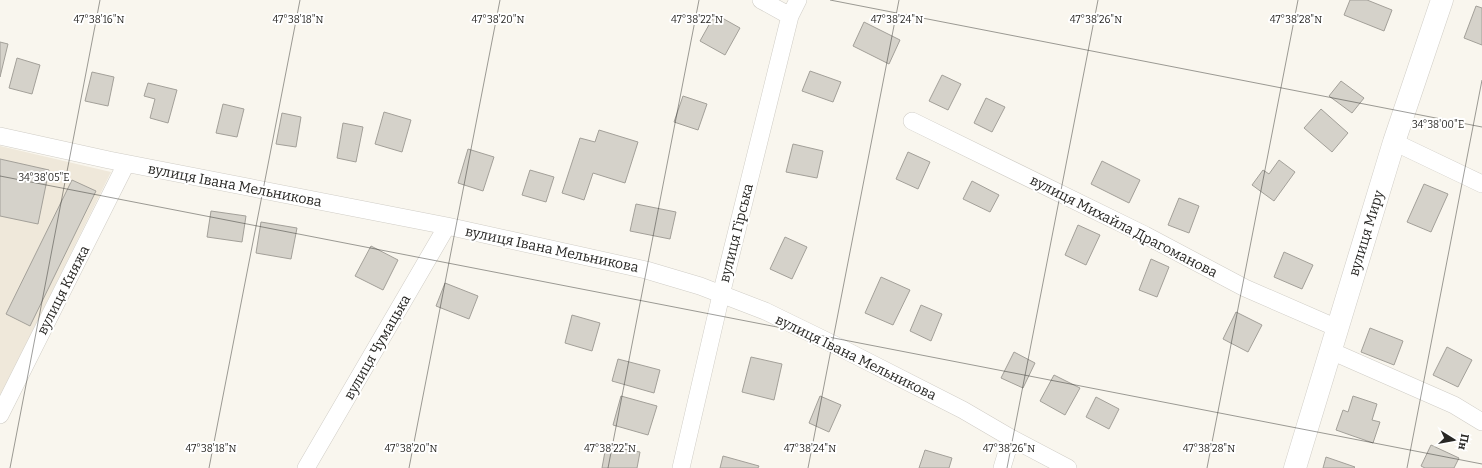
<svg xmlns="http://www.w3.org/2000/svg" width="1482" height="468" viewBox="0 0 1482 468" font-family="Bitter,serif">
	<rect width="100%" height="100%" fill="#f9f6ee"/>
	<path fill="#efe8da" d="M0 146 111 172 0 397Z"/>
	<path fill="#d5d2ca" stroke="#a3a099" d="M1350 0H1367L1392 10 1384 31 1344 15Z
		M1476 6 1482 8V45L1464 38Z
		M715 14 740 28 725 55 700 41Z
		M864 22 900 40 889 64 853 46Z
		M0 42 8 44 0 77Z
		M17 58 40 65 32 94 9 88Z
		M810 71 841 82 833 102 802 91Z
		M92 72 114 77 108 106 85 101Z
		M942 75 961 84 948 110 929 101Z
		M1341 81 1364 98 1352 113 1329 96Z
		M148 83 177 90 168 123 150 118 155 99 144 96Z
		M683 96 707 104 698 130 674 122Z
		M986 98 1005 107 992 132 974 123Z
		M223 104 244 109 237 137 216 133Z
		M1321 109 1348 133 1332 152 1304 128Z
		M384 112 411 120 402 152 375 144Z
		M282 113 301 117 296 147 276 144Z
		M343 123 363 127 356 162 337 158Z
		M599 130 638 142 625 183 593 173 584 200 562 193 580 138 595 142Z
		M793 144 823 151 817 178 786 172Z
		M468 149 494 157 483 191 458 183Z
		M908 152 930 162 918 189 896 179Z
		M0 159 49 170 38 224 0 216Z
		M1279 160 1295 172 1274 201 1252 185 1263 170 1269 174Z
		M1102 161 1140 180 1129 203 1091 184Z
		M530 170 554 177 546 202 522 195Z
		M72 180 96 191 30 326 6 314Z
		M972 181 999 195 990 212 963 199Z
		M1424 184 1448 194 1431 232 1407 222Z
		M1179 198 1199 206 1189 233 1168 225Z
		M636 204 676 212 670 239 630 231Z
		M211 211 246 216 242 242 207 237Z
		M261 222 297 228 291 259 256 253Z
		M1078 225 1100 235 1086 265 1065 255Z
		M785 237 807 247 792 279 770 269Z
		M371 246 398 260 383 290 355 276Z
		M1284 252 1313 265 1302 289 1274 277Z
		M1151 259 1169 267 1157 297 1139 290Z
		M881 277 910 290 893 325 865 313Z
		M445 283 478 296 469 319 436 306Z
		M921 305 942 314 931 341 910 331Z
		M1236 312 1262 325 1248 352 1223 339Z
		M572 315 600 323 592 351 565 343Z
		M1370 328 1403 341 1394 365 1361 352Z
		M1447 347 1472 360 1458 387 1433 375Z
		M1014 352 1035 363 1023 388 1001 378Z
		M751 357 782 364 774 400 742 392Z
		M618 359 660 370 654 393 612 381Z
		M1054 375 1080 388 1065 415 1040 401Z
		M621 396 657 406 648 435 613 425Z
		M820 396 841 405 829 432 809 423Z
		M1353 396 1377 404 1372 420 1380 422 1373 443 1336 430 1343 410 1348 412Z
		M1096 397 1119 409 1109 429 1086 417Z
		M1431 445 1459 458 1454 468H1425L1421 466Z
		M606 446 640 452 637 468H602Z
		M925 450 952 458 949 468H919Z
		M723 456 759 466 758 468H720Z
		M1326 457 1355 467 1354 468H1323Z"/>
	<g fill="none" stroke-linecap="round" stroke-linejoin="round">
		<defs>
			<path id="street" d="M761 0 790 16
				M912 121 1145 235 1245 288 1337 328
				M0 136 109 160 447 226 646 270 700 286 765 311 841 348 963 410 1011 438 1068 468
				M1394 142 1482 184
				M1331 351 1454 405 1482 422
				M0 415 126 164
				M306 468 447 226
				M681 468 721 295 790 16 798 0
				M1002 468 1011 438"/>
			<path id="secondary" d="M1295 468 1394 142 1442 0"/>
		</defs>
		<use href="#street" stroke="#d0cdc6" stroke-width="18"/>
		<use href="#secondary" stroke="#d0cdc6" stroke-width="23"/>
		<use href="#street" stroke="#fff" stroke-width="17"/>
		<use href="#secondary" stroke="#fff" stroke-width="22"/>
	</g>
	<path fill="none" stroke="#282724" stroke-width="1" stroke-opacity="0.45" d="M830 0 1482 127M0 176 1482 464M10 468 100 0M209 468 300 0M409 468 500 0M608 468 699 0M808 468 899 0M1007 468 1098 0M1207 468 1298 0M1407 468 1482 80"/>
	<g text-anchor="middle" stroke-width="4" stroke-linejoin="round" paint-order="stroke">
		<g font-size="14" fill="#282724" stroke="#fff">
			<text transform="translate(235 185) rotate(11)" y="5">вулиця Івана Мельникова</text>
			<text transform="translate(1124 226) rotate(27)" y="5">вулиця Михайла Драгоманова</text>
			<text transform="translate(736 233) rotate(-76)" y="5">вулиця Гірська</text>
			<text transform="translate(1366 233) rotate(-73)" y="5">вулиця Миру</text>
			<text transform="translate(552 249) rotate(12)" y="5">вулиця Івана Мельникова</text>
			<text transform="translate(63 290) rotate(-63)" y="5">вулиця Княжа</text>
			<text transform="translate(377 347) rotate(-60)" y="5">вулиця Чумацька</text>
			<text transform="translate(856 357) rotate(26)" y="5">вулиця Івана Мельникова</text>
		</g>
	</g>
	<g font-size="10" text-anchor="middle" fill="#282724" stroke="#fff" stroke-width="4" stroke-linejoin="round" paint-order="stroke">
		<text x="99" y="23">47°38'16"N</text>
		<text x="298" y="23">47°38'18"N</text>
		<text x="498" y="23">47°38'20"N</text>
		<text x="697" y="23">47°38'22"N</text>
		<text x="897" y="23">47°38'24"N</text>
		<text x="1096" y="23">47°38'26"N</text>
		<text x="1296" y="23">47°38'28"N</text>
		<text x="1438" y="128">34°38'00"E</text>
		<text x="44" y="181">34°38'05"E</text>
		<text x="211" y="452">47°38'18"N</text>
		<text x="411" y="452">47°38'20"N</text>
		<text x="610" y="452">47°38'22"N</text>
		<text x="810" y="452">47°38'24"N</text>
		<text x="1009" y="452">47°38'26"N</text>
		<text x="1209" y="452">47°38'28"N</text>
	</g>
	<g transform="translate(1454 440) rotate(101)" stroke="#ffffff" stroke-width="3" paint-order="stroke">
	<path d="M0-3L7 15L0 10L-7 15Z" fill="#282724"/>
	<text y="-6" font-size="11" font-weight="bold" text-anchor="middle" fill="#282724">Пн</text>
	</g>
</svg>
